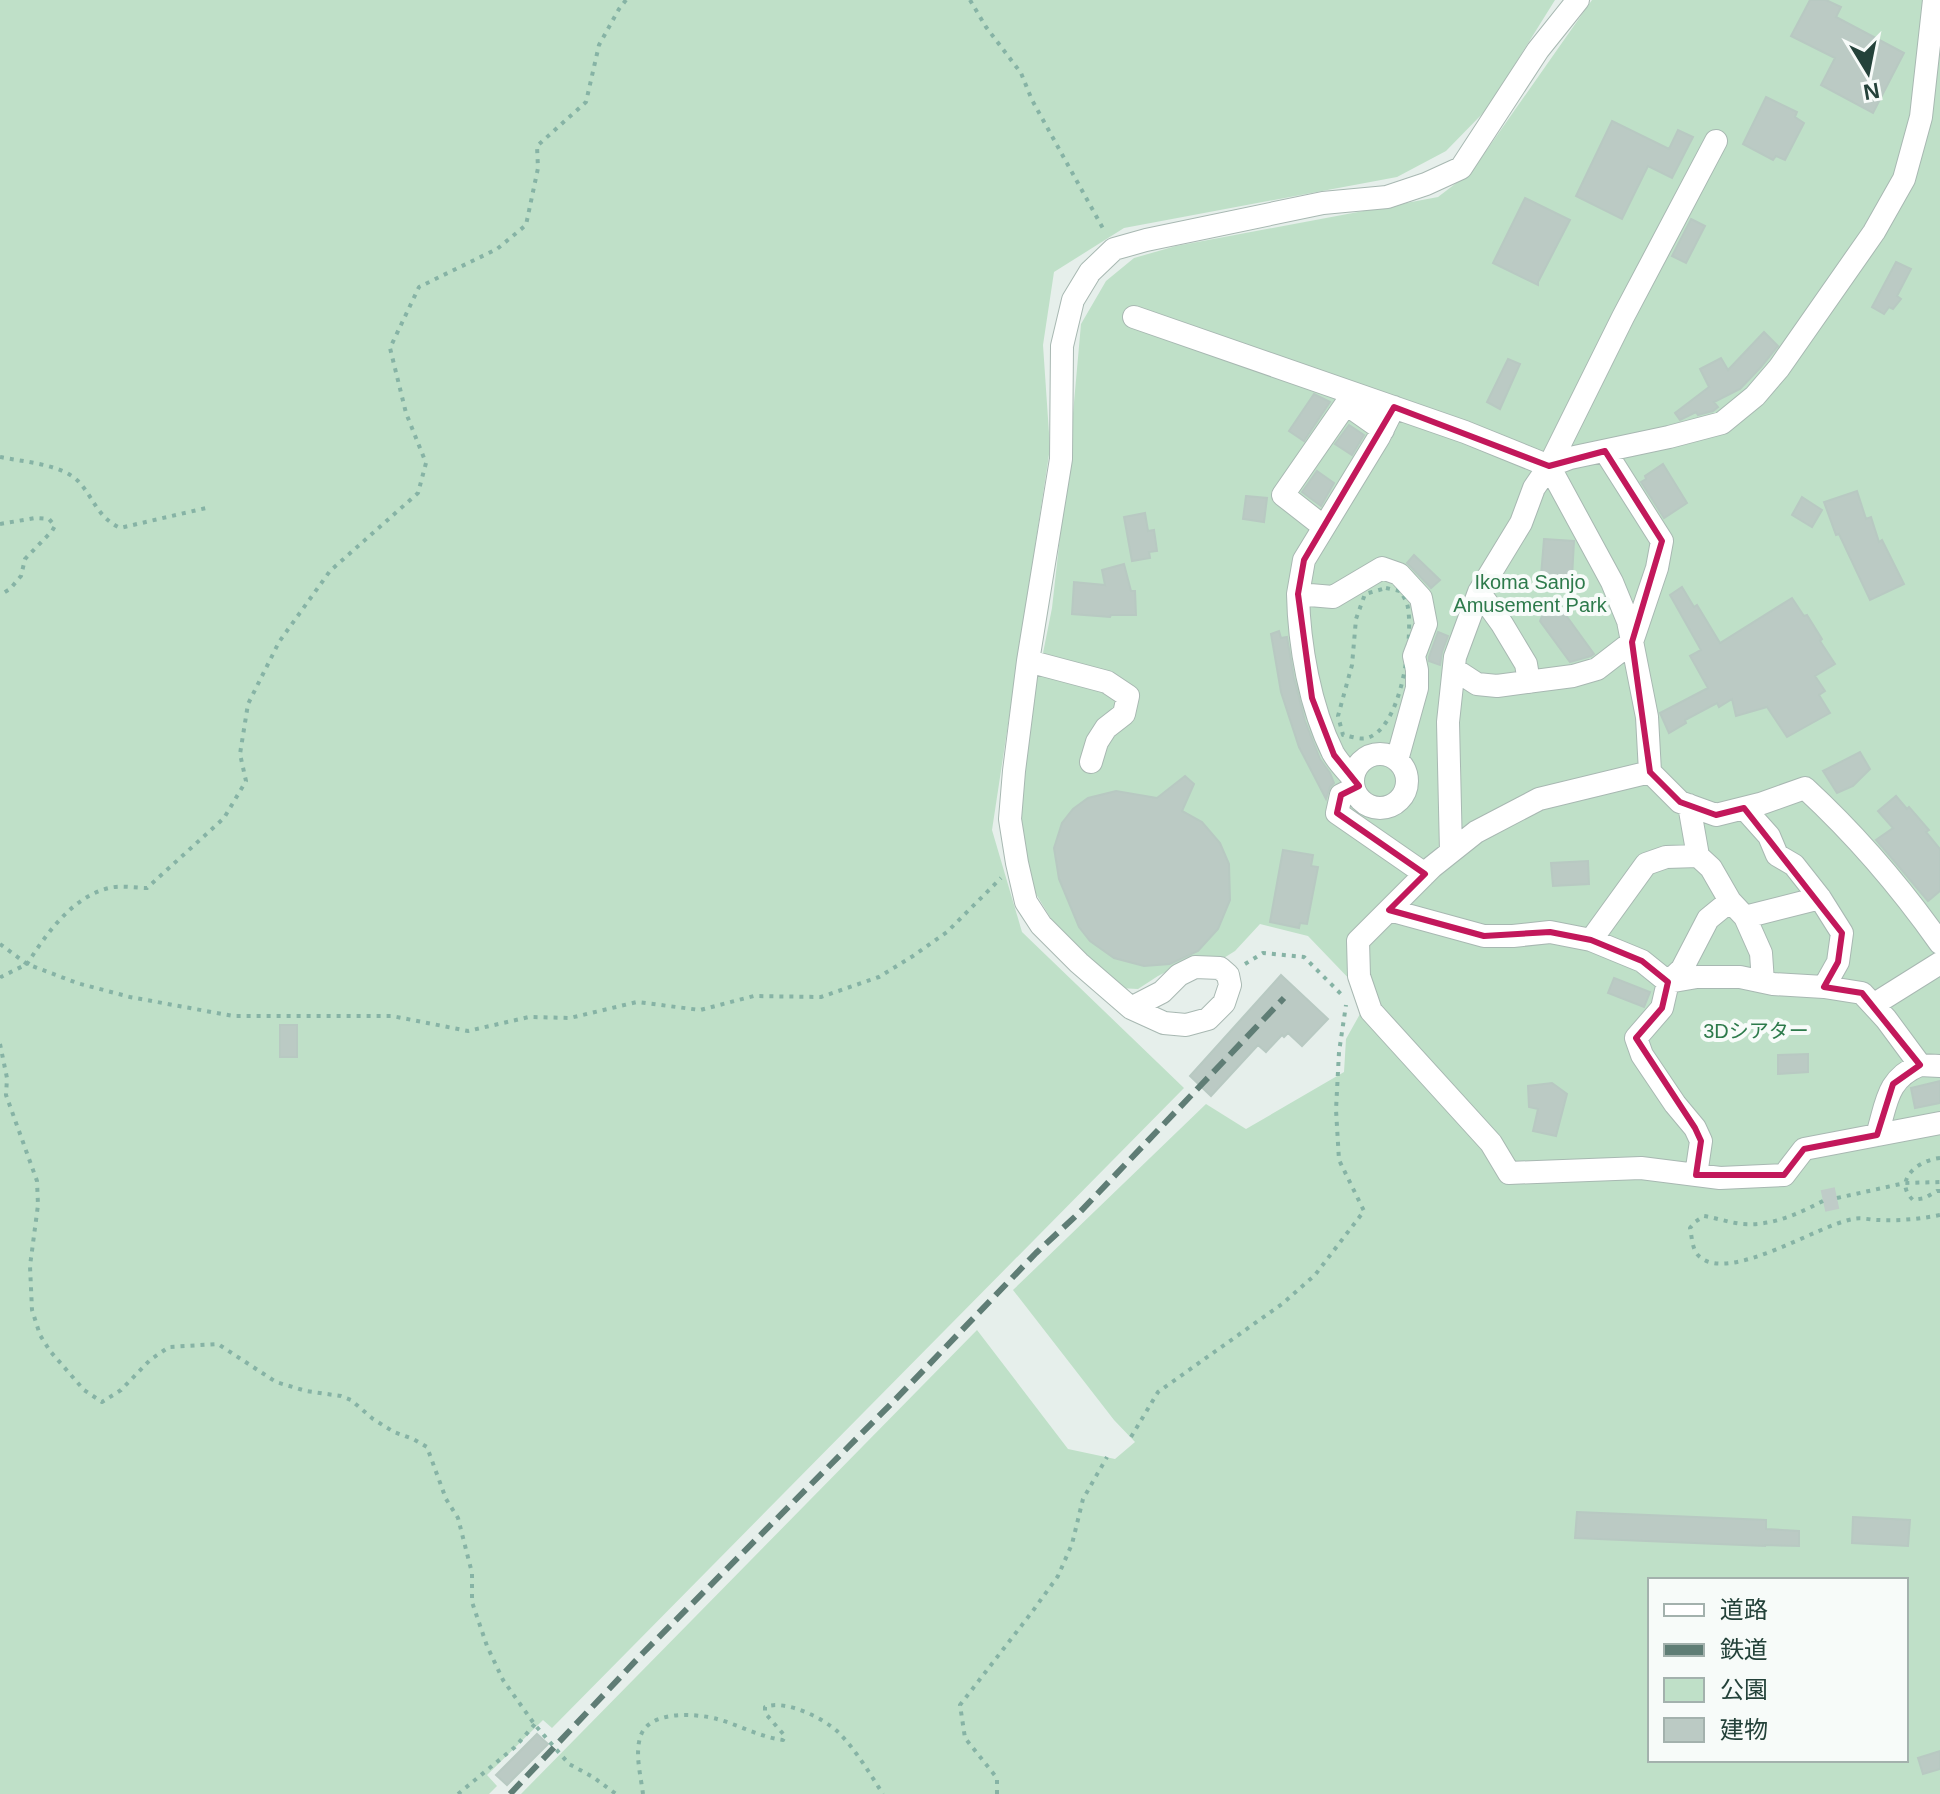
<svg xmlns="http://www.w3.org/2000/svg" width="1940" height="1794" viewBox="0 0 1940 1794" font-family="Helvetica,'Noto Sans JP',sans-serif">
	<rect width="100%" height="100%" fill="#e6efeb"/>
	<path fill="#bfe0c8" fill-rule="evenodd" d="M0 0H1555L1487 109 1446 151 1397 177 1124 228 1054 272 1043 345 1050 448 992 830 1022 932 1184 1088 552 1728 543 1720 487 1775 497 1786 489 1794H0Z
		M1592 0H1940V1794H521L977 1330 1068 1449 1115 1459 1135 1442 1114 1420 1013 1290 1206 1104 1246 1129 1344 1072 1346 1039 1360 1014 1356 986 1308 936 1260 924 1235 951 1219 961 1197 956 1158 976 1138 989 1118 988 1053 922 1033 889 1018 810 1032 686 1043 653 1052 608 1070 447 1081 324 1106 281 1134 258 1176 246 1438 197 1472 171ZM1650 1580H1906V1760H1650Z"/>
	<path fill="#bbcac4" stroke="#b8c9c2" stroke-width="2" d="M1810 0H1826L1841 7 1836 17 1904 53 1873 113 1821 85 1835 58 1791 36Z
		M1766 97 1797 112 1795 117 1804 123 1785 160 1776 156 1773 160 1743 144Z
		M1612 121 1669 149 1678 130 1693 137 1672 178 1648 166 1622 219 1576 196Z
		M1525 198 1570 220 1538 282V285L1493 263Z
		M1691 219 1705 226 1686 263 1672 256Z
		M1896 262 1911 269 1897 296 1901 299 1893 309 1889 307 1884 314 1872 307Z
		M1764 332 1778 346 1761 367 1740 389 1714 402 1718 407 1713 411 1698 415 1696 412 1680 420 1675 413 1709 387 1700 369 1721 358 1728 370Z
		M1508 359 1520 364 1500 409 1487 402Z
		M1314 394 1330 402 1304 441 1289 431Z
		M1349 425 1364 435 1352 455 1335 444Z
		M1663 464 1687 503 1664 518 1641 482 1646 479 1645 476Z
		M1317 471 1334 483 1321 506 1302 492Z
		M1857 491 1866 519 1871 517 1879 542 1882 540 1904 584 1870 600 1839 534 1836 535 1824 502Z
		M1246 496 1267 498 1264 522 1243 519Z
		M1802 497 1822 510 1812 527 1792 515Z
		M1145 513 1148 531 1154 530 1157 551 1149 552 1150 558 1132 561 1124 517Z
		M1544 539 1574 541 1572 578 1541 576Z
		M1414 555 1440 580 1431 588 1407 563Z
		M1124 564 1131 591H1135L1136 615H1111L1110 617 1072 614 1074 582 1105 585 1102 570Z
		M1682 587 1694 607 1697 605 1720 643 1792 598 1804 616 1807 615 1822 639 1820 641 1835 664 1815 676 1825 691 1819 695 1830 713 1787 737 1767 707 1736 716 1732 699 1719 707 1717 703 1685 720 1686 723 1669 733 1660 713 1708 688 1690 656 1701 650 1670 595Z
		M1560 607 1594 654 1591 656 1570 662 1540 621 1544 611Z
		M1279 631 1281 638 1287 637 1294 678 1305 721 1320 759 1330 773 1334 783 1330 787 1326 799 1299 747 1281 692 1271 634Z
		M1438 632 1448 636 1442 652 1440 665 1429 661V657Z
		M1860 752 1870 769 1853 786 1837 793 1823 771Z
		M1185 776 1194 784 1182 811 1202 822 1220 843 1229 864 1230 900 1218 929 1198 951 1170 964 1144 966 1114 958 1090 941 1079 927 1059 879 1054 848 1062 823 1073 809 1088 798 1116 791 1157 798Z
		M1896 796 1907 809 1909 807 1929 830 1926 832 1940 849V891L1928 901 1876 840 1893 828 1878 811Z
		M1283 850 1313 855 1311 866 1318 867 1307 924 1300 923 1299 928 1270 922Z
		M1588 861 1589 884 1553 886 1551 863Z
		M1281 975 1328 1019 1302 1046 1288 1033 1284 1037 1282 1035 1266 1052 1258 1045 1211 1096 1190 1076Z
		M1614 978 1650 992 1644 1007 1608 993Z
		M280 1025H297V1057H280Z
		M1808 1054V1072L1778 1074V1055Z
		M1940 1081V1103L1915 1108 1911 1088Z
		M1552 1083 1567 1094 1556 1136 1533 1131 1538 1109 1529 1107 1528 1086Z
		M1577 1512 1766 1520V1529L1799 1531V1546L1765 1545V1546L1575 1538Z
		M1853 1517 1910 1520 1908 1546 1852 1543Z
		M537 1734 548 1744 507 1785 496 1775Z
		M1940 1751V1769L1923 1774 1918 1758Z"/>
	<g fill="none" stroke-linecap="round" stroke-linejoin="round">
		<path stroke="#bfccc8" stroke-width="22" stroke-dasharray="22 11" stroke-linecap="butt" d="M1823 1201 1837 1198"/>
		<defs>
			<path id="minor" d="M1716 141 1623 317 1549 466 1612 582 1628 621 1647 717 1650 772 1680 802 1716 815 1760 804 1805 788C1857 836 1899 885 1940 943
				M1134 317 1465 432 1549 466 1534 488 1521 523 1479 592 1455 657 1448 722 1451 851
				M1549 466 1570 458 1669 437 1722 423 1755 396 1779 368 1874 232 1904 179 1921 117 1934 0
				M1324 527 1283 495 1346 404 1383 430
				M1479 592 1502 624 1526 664 1529 682
				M1298 594 1304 560 1379 437 1394 407
				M1028 661 1107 682 1128 696 1124 714 1106 728 1097 742 1091 762
				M1454 669 1477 684 1497 686 1573 676 1597 669 1632 642 1657 568 1662 541 1605 451
				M1353 781a27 27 0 1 1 54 0a27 27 0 1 1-54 0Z
				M1650 772 1539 799 1476 832 1432 867 1358 941 1359 976 1371 1011 1491 1143 1509 1173 1641 1168 1720 1178 1784 1175 1804 1149 1940 1123
				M1353 778C1346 770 1338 762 1333 753 1310 707 1299 645 1298 594L1333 597 1382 568 1399 574 1421 598 1426 624 1414 656 1417 670V688L1397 760
				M1353 789 1341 795 1337 813 1425 874
				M1744 808 1769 836 1777 855 1794 865 1820 898 1842 933 1838 962 1824 987
				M1698 856 1711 868 1730 901 1745 917 1761 953 1763 982
				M1389 910 1484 936H1513L1550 932 1591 940 1642 961 1668 982 1662 1008 1636 1038 1642 1055 1675 1104 1695 1128 1701 1141 1696 1175
				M1745 917 1820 898
				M1591 940 1646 864 1666 857 1698 856 1689 805
				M1668 982 1697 977H1740L1773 984 1824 987 1862 993 1886 1019 1920 1065 1940 1066
				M1668 982 1682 969 1708 919 1730 901
				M1873 1005 1940 963
				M1131 1008 1162 992 1179 975 1195 967 1220 968 1228 975 1230 985 1224 1003 1208 1019 1186 1025 1164 1023 1131 1008 1079 963 1041 925 1026 902 1017 863 1010 819 1014 771 1028 661 1061 459 1062 346 1073 300 1090 272 1114 249 1146 240 1323 203 1387 197 1426 184 1461 168 1538 50 1578 0
				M1877 1135C1887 1103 1886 1079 1920 1065"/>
		</defs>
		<use href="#minor" stroke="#a8b8b2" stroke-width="24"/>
		<path stroke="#86b3a5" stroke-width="4" stroke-dasharray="4 6" stroke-linecap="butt" d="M626 0 619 9 599 45 586 102 537 146 538 168 526 225 497 249 419 287 390 348 406 413 426 463 418 493 330 571 279 642 248 704 240 754 246 781 224 818 147 888C136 888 121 885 109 888 72 897 47 933 27 964L77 983 130 997 233 1016H392L468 1031 529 1017 570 1018 637 1002 700 1010 754 996 821 997 879 977 913 956 947 932 1001 878
			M970 0 986 27 1021 73 1032 100 1105 232
			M0 457C24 462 61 464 78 481 94 498 97 517 120 528L206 508
			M0 524 35 518 49 519 55 526 52 531 25 559 21 576 10 589 0 595
			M1386 588 1400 591C1403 596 1407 601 1408 608 1413 638 1402 728 1367 738 1360 740 1350 736 1343 735L1338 716 1352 665 1356 619 1365 594Z
			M0 944 27 964 1 977 0 979
			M1245 964 1263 953 1304 957 1344 997
			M0 1044 7 1078 6 1095 37 1181 38 1205 30 1266 32 1310 40 1335 50 1351 84 1390 102 1402 121 1390 150 1360 169 1347 218 1344 276 1382 306 1391 341 1396 351 1400 373 1419 394 1432 413 1439 427 1447 446 1499 458 1518 472 1573V1602L487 1646 503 1680 535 1725 569 1764 593 1777 616 1794
			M1940 1158C1919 1160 1892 1180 1913 1200L1925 1198 1937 1191H1940
			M1837 1198 1905 1183 1940 1182
			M1823 1201C1798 1214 1772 1226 1743 1224 1730 1223 1717 1218 1704 1216L1695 1222 1690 1228C1692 1237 1692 1251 1700 1257 1730 1283 1818 1225 1853 1219 1861 1217 1870 1220 1878 1220 1899 1221 1920 1219 1940 1215
			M1131 1437 1158 1392 1282 1304 1315 1275 1364 1211 1339 1160 1336 1110 1339 1052 1346 1005
			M458 1794 515 1747 535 1724
			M643 1794C641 1777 635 1755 640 1738 647 1710 695 1713 717 1719 739 1725 760 1737 783 1740L785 1736 765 1713V1707C785 1699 824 1718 839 1733 856 1750 870 1774 883 1794
			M997 1794V1778L965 1738 960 1705 1032 1612 1058 1576 1072 1544 1083 1499 1107 1457"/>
		<use href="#minor" stroke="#fff" stroke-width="22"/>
		<path stroke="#5f7d75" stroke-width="6" stroke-dasharray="16 8" stroke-linecap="butt" d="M510 1794 643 1653 893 1402 1036 1253 1079 1213 1284 998"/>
	</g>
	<path fill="none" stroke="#c2185b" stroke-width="6" stroke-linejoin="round" d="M1394 407 1549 466 1605 451 1662 541 1632 642 1650 772 1680 802 1716 815 1744 808 1842 933 1838 962 1824 987 1862 993 1920 1065 1893 1084 1877 1135 1804 1149 1784 1175H1696L1701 1141 1695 1128 1636 1038 1662 1008 1668 982 1642 961 1591 940 1550 932 1484 936 1389 910 1425 874 1337 813 1341 795 1359 786 1334 755 1312 698 1298 594 1304 560Z"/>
	<g text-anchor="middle" stroke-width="8" stroke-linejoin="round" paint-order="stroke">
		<g font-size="20" fill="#2d7a4b" stroke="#f7fbf9">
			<text x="1530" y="589">Ikoma Sanjo<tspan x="1530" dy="23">Amusement Park</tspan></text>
			<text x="1756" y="1038">3Dシアター</text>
		</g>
	</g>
	<rect x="1648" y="1578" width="260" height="184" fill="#f7fbf9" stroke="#a3b1ad" stroke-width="2"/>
	<rect x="1664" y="1604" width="40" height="12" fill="#ffffff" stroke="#a3b1ad" stroke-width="2"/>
	<text x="1720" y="1618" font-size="24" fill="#24423a">道路</text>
	<rect x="1664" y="1644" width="40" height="12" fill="#5f7d75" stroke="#a3b1ad" stroke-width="2"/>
	<text x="1720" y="1658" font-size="24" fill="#24423a">鉄道</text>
	<rect x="1664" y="1678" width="40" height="24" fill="#bfe0c8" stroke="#a3b1ad" stroke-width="2"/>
	<text x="1720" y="1698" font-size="24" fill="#24423a">公園</text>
	<rect x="1664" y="1718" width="40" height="24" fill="#bbcac4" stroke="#a3b1ad" stroke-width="2"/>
	<text x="1720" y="1738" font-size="24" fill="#24423a">建物</text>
	<g transform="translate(1868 72) rotate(170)" stroke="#f7fbf9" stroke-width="6" paint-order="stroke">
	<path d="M0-6L14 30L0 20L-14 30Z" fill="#24423a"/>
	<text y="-12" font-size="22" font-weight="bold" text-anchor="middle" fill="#24423a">N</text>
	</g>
</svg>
